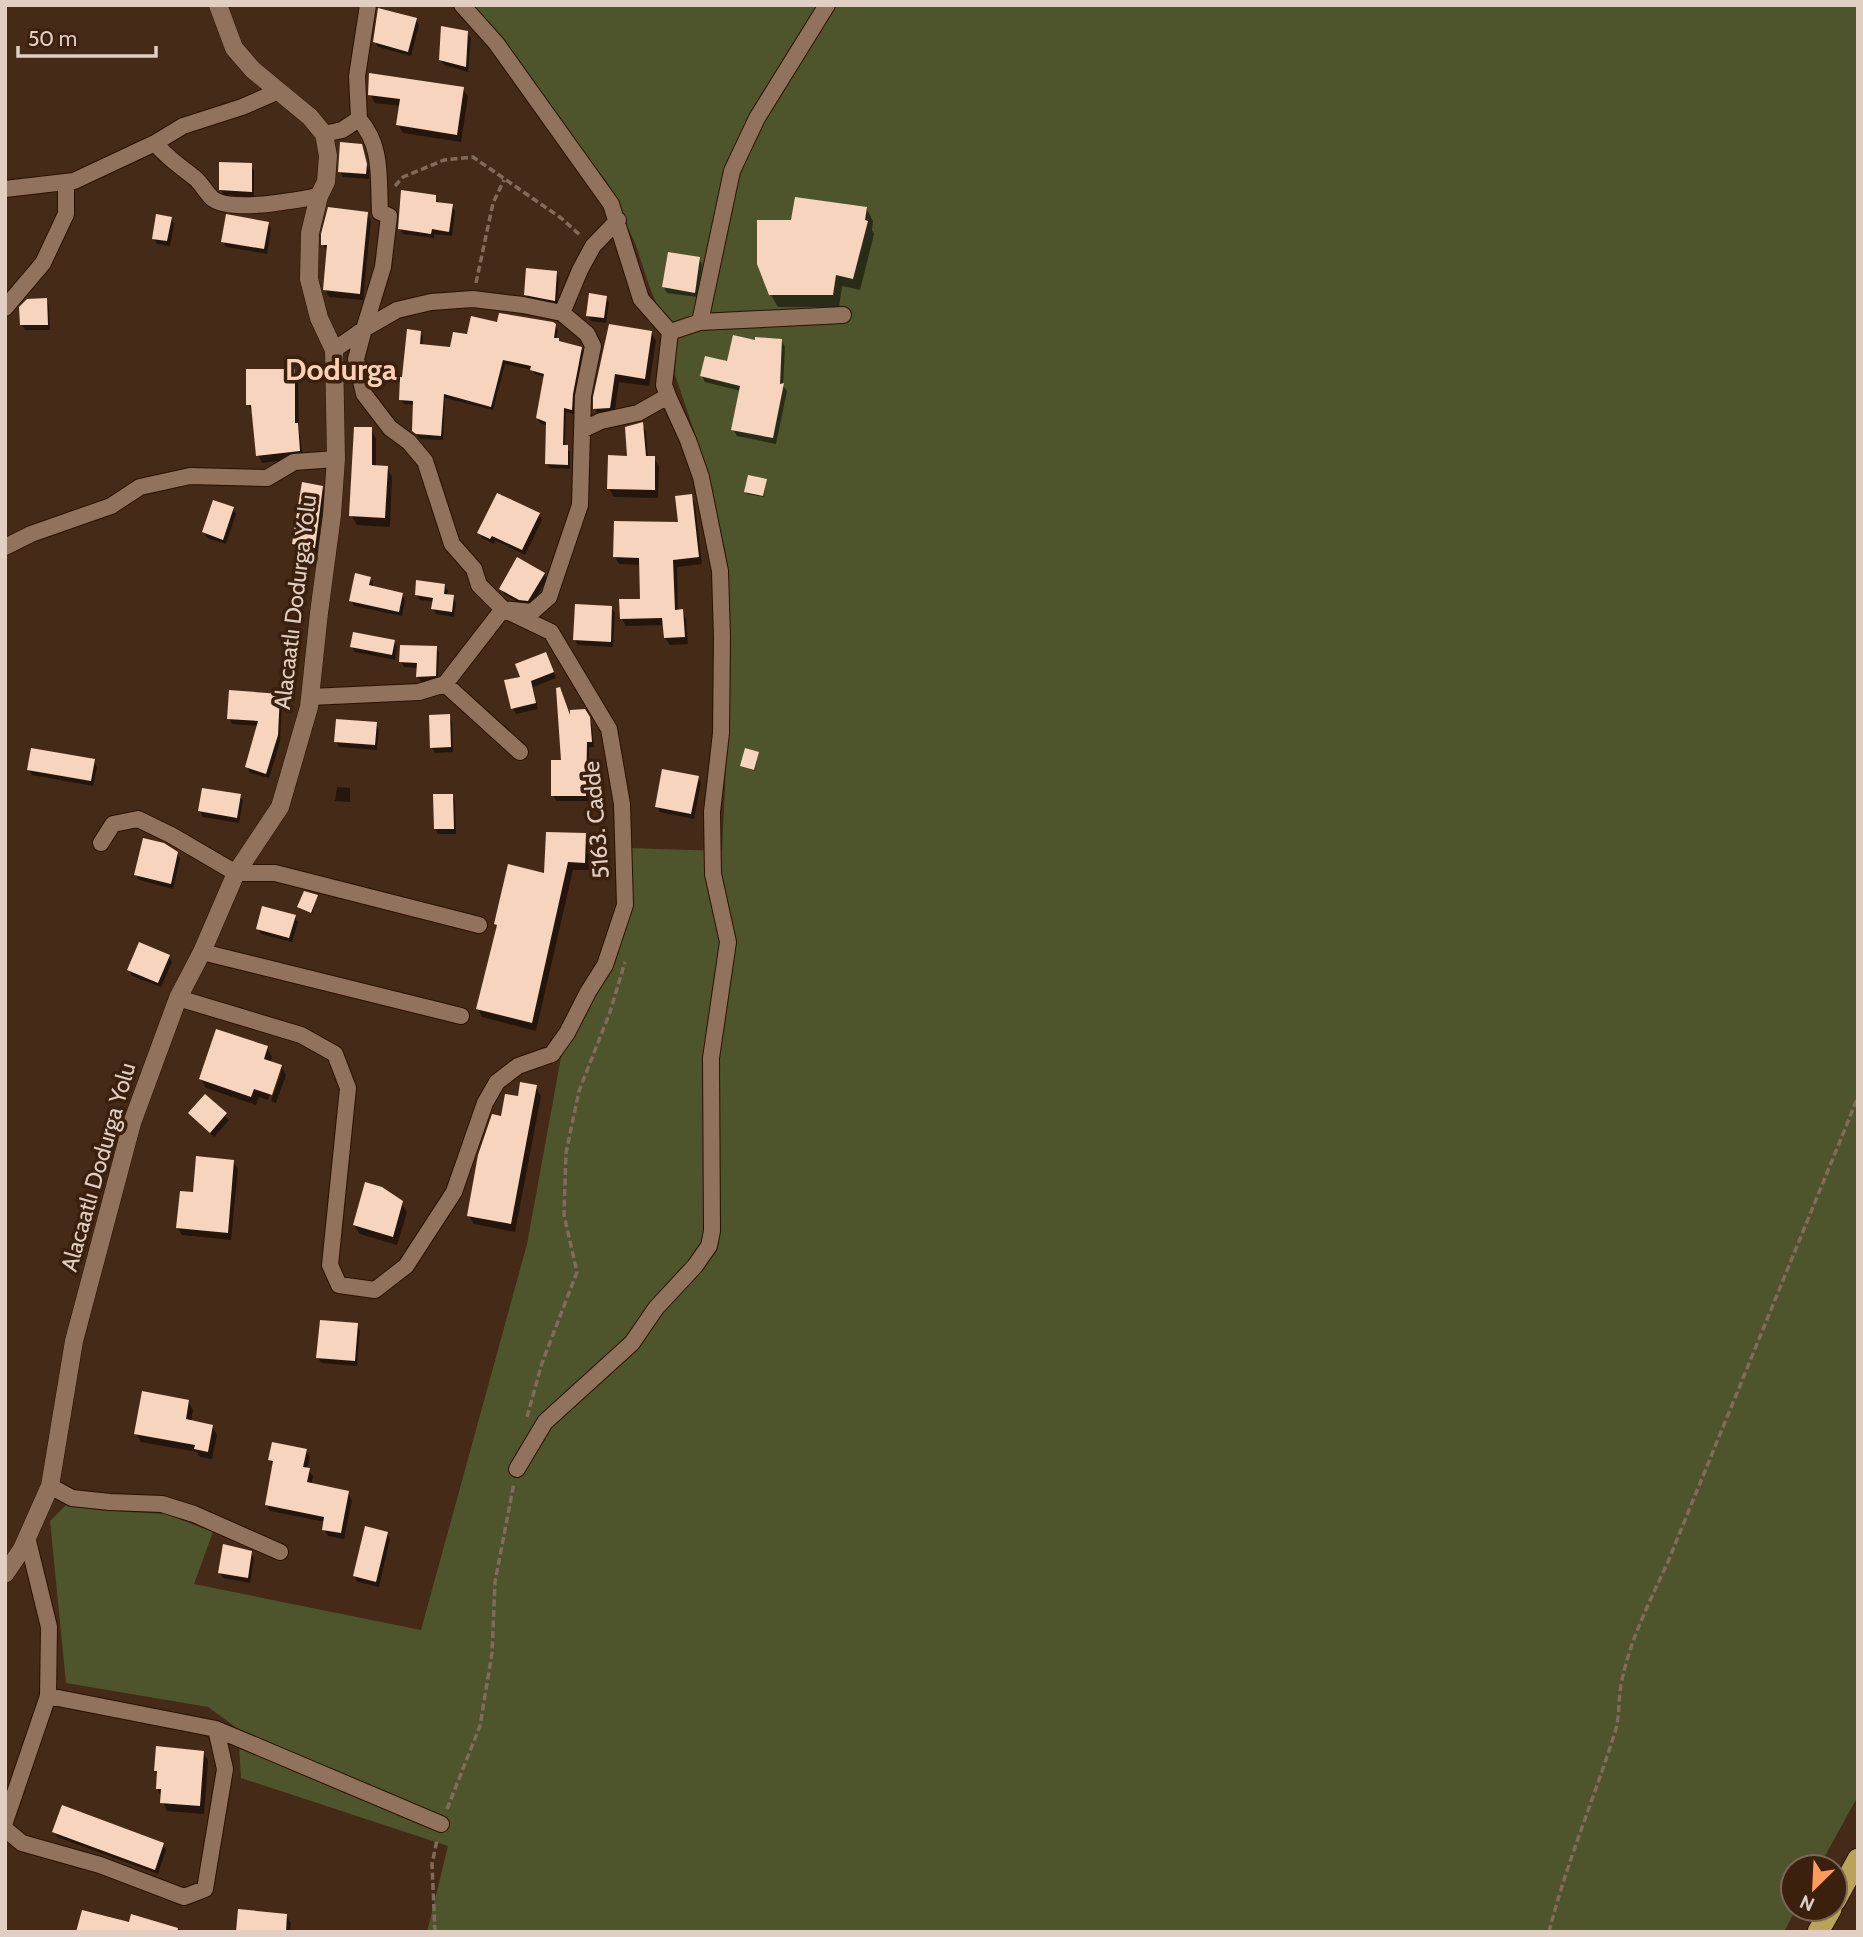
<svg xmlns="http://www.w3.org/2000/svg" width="1863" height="1937" viewBox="0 0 1863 1937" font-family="Cabin,sans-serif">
	<rect width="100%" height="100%" fill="#452a17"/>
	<path fill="#4e542b" d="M464 5H1858V1796L1819 1867H1793V1909H1796L1784 1932H427L448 1846 241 1778 238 1729 208 1707 66 1683 50 1521 67 1504 98 1510 166 1514 213 1532 194 1584 421 1630 527 1244 561 1057 617 954 629 848 722 851 727 745 728 592 709 475 675 375 676 349 651 291 635 243 607 182Z"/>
	<path fill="#0007" d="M416 20 419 25 411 56 378 47 375 42Z
		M467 33 471 38 468 72 444 65 440 59Z
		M463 89 468 97 461 142 403 133 398 125 401 106 375 103 370 94Z
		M361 146 369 171V179L343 177 340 171Z
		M251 165 254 170V197L224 195 221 190Z
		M435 197 438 202 452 206 455 211 452 236 434 234V238L403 234 400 229Z
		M866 208 873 221 872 230 874 234 860 290 842 286 839 307H778L771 295 793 222Z
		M367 214 371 221 363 300 329 297 325 289 327 251 323 244Z
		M171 219 174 224 170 246 157 244 154 238Z
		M268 223 271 229 267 254 226 247 223 241Z
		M699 259 702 264 697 297 667 293 664 287Z
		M556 272 559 278 557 305 529 300 526 294Z
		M606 297 609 303 606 323 591 321 588 316Z
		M46 300 49 305 50 330H25L22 325Z
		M498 324 555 326 558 331 556 340 560 344 581 349 584 354 574 414 566 412 565 447 570 452V469L550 468 547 464 548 426 540 423 537 418 545 377 535 374 532 370 505 364 493 410 445 398 443 440 420 439 414 431 415 405 404 404 401 400 420 332 423 337 422 346 452 349 468 336Z
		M610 326 651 332 656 341 649 386 619 382 614 416 600 417 595 409Z
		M781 340 785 347 783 386 787 391 776 444 737 436 733 429 741 391 705 382 702 376Z
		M294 370 298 378 299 428 303 458 262 463 258 455 252 412 248 404Z
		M642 424 646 432 648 458H654L659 466 658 498 614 497 609 489 629 457Z
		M371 429 376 439V467H387L392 477 390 527 357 525 351 515Z
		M766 481 764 497 747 494 746 492Z
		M322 487 325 493 317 553 297 550 293 544Z
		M691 496 695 503 702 564 677 567 678 611H682L686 619 688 644 670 645 665 638 664 625 626 626 622 619 641 600V565L619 564 615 557 680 524Z
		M233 509 236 514 226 544 207 538 204 532Z
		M539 515 542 520 525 555 495 540 494 544 482 538 479 532Z
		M544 574 547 579 531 606 523 605 504 594 501 589Z
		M370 578 373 584 372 588 402 595 405 600 402 616 354 606 351 600Z
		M444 585 448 591 447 596 453 597 456 603 454 617 436 614 433 609 434 602 420 600 416 595Z
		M611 608 615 613 613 647 578 645 575 640Z
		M394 642 397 647 395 660 355 652 352 647Z
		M436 648 439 653 438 681 421 682 418 677V668L404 667 401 662Z
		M549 660 556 678 533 687 538 709 516 714 513 708 522 678Z
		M279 695 282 701 280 742 269 778 250 773 247 767 259 726 232 724 229 718Z
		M584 711 592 725 594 747H589V801H556L553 795 563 762Z
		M449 716 452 722 453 752 435 753 432 748Z
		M376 724 379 730 377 750 339 747 336 741Z
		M758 753 755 771 743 767 742 765Z
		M93 761 97 767 93 786 32 775 29 770Z
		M698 778 701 783 694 819 660 812 657 806Z
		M337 787 350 788V802L335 801Z
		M452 795 455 801 456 834H438L435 829Z
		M240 796 243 801 239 823 203 817 200 811Z
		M585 835 590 843 589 870H573L536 1031 482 1017 478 1009 498 928 496 924Z
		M177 853 180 859 173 889 139 880 136 875Z
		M317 896 312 914 300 909 299 907Z
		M294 916 298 922 292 942 261 934 258 928Z
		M169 956 172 962 161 987 132 976 129 970Z
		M267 1048 272 1057 270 1063 281 1066 286 1075 276 1103 271 1101 282 1070H278L268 1100 259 1097 256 1105 206 1088 201 1079Z
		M535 1087 541 1096 515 1232 474 1224 469 1216 502 1118 519 1098Z
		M205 1096 229 1120 214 1137 190 1113Z
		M233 1162 238 1169 231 1240 182 1235 177 1227 194 1194Z
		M401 1203 407 1212 397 1245 360 1234 354 1225Z
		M357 1325 360 1330 357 1366 321 1363 318 1358Z
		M188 1401 193 1410 191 1422 212 1426 217 1435 212 1459 200 1457 197 1452 141 1442 136 1433Z
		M306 1450 310 1457 307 1469 313 1476 311 1485 348 1493 352 1500 344 1539 328 1536 324 1529 325 1522 270 1511 267 1505 274 1467 270 1460Z
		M387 1533 390 1539 379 1587 358 1582 354 1576Z
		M251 1553 254 1558 250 1583 223 1578 220 1573Z
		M203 1752 208 1761 204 1814 167 1811 157 1788 158 1776 155 1771Z
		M54 1832 163 1845 166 1850 158 1874 57 1837Z
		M286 1916 291 1923 290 1932H237Z"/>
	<path fill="#f6d4bd" d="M378 8 417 18 408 52 373 42Z
		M441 26 468 31 466 67 439 60Z
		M369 73 464 87 457 135 396 125 400 99 368 95Z
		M340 142 362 144 367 164 366 174 338 172Z
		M219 162 252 163V192L219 190Z
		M401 190 436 195V202L453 204 449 232 432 229 431 234 398 229Z
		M795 197 867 207 865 220 868 221 853 279 836 275 833 295H769L757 264V220H791Z
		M328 207 368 212 360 294 323 290 327 245H321V234Z
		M156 214 172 217 167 241 152 239Z
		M226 214 269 222 264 249 221 242Z
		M668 252 700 257 695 293 662 287Z
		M526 268 557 271 555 301 524 295Z
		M589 293 607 296 604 318 586 316Z
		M47 298 48 325H20L19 307 27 299Z
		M499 313 553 322 556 324 554 338H559V341L582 347 573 394 572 410 564 408 563 445H568V465L545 464 546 422 536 418 544 374 530 370 531 366 503 360 491 407 444 394 441 436 416 434 412 431 413 401 399 400 400 377H402L407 329 421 331 420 344 450 347 453 332 467 334 471 316 497 322Z
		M609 324 652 331 645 379 615 374 610 408 593 409V397Z
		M733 335 755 340V337L782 339 780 384 784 383 773 438 731 430 740 386 700 376 705 356 727 361Z
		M246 369H295V423H298L300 451 256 456 251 405H246Z
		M643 422 646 456H655V490L607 489 608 455 627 456 625 427Z
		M354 427H372V465L388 466 385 518 349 516Z
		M748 475 767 479 763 496 744 492Z
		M302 482 323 486 315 548 292 544Z
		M497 493 540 513 522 550 492 536 490 539 477 533Z
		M692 494 699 557 673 560 675 610 683 609 685 637 664 638 662 618 620 619 619 599H640L639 558 613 557 614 521 678 522 675 496Z
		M213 500 234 507 223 540 202 532Z
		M517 557 545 573 528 601 519 600 499 589Z
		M355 573 371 577 369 585 403 593 399 612 349 601Z
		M416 580 445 584 444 594 454 595 452 612 431 609 433 598 415 595Z
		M575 604 612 606 611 642 573 640Z
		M353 632 395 640 392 655 350 647Z
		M400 645 437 646 436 676 416 677 417 663 399 662Z
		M546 652 554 672 531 681 536 703 511 709 504 680 520 677 515 664Z
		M560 687 570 715V710L585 709 590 717 592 742H587L586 796H551V760H561L556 688Z
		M229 690 280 694 278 735 266 774 245 767 258 721 227 719Z
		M450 714 451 747 430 748 429 715Z
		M336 719 377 722 375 745 334 742Z
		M31 748 95 759 91 781 27 770Z
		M745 748 759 752 754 770 740 766Z
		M662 769 699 776 691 814 655 807Z
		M202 788 241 794 237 818 198 811Z
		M433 794H453L454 829H434Z
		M546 832 586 833 585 863 568 862 532 1023 476 1009 497 925 494 924 508 864 544 873Z
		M143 838 164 843 178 852 171 884 134 875Z
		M304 891 318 895 311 913 297 907Z
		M262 906 296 915 289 938 256 929Z
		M139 942 170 955 158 983 127 970Z
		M216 1029 268 1046 264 1059 282 1065 272 1095 254 1089 251 1097 199 1079Z
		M520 1082 537 1085 511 1224 467 1216 478 1155 492 1114 501 1116 505 1094 518 1096Z
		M205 1094 227 1113 210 1133 188 1113Z
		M196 1156 234 1160 228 1233 176 1228 180 1191 193 1192Z
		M365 1182 382 1187 403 1201 393 1237 353 1225Z
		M320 1320 358 1323 355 1361 316 1358Z
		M142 1391 189 1400 186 1419 213 1425 208 1452 194 1449 195 1445 134 1434Z
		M272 1442 307 1449 303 1467 310 1468 307 1482 349 1491 341 1533 322 1530 324 1517 265 1505 273 1461 268 1460Z
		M365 1526 388 1532 376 1582 353 1576Z
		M223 1544 252 1551 248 1578 218 1573Z
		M156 1746 204 1751 200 1806 160 1803 161 1789H156L157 1771H154Z
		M62 1805 164 1843 155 1870 52 1832Z
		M238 1909 287 1914 286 1932H236Z
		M82 1910 129 1922 131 1914 178 1928 177 1932H76Z"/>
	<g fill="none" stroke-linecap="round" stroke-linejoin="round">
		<defs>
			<path id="street" d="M462 5 496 43 611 204 641 299 670 332 664 385 668 396 638 413 601 421 584 429
				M279 91 242 107 183 126 155 143C167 158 180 166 195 178 202 184 206 193 213 199 233 213 295 200 319 196
				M324 134 342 130 359 119 357 76 368 5
				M5 189 74 181 155 143
				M5 308 43 263 66 214V182
				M562 313 580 270 593 246 618 220
				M700 322 732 171 757 118 827 5
				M670 332 700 322 843 315
				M334 350 364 329 383 267 389 216 380 212C378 177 383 147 359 119
				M5 547 31 534 111 506 140 487 190 476 267 478 294 462 336 459
				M445 684 520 752
				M101 843 113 824 138 819 171 835 236 873H275L479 925
				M202 952 461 1016
				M178 998 301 1035 335 1054 348 1088 330 1265 339 1285 375 1290 406 1266 454 1192 485 1103 497 1082 518 1066 552 1054 567 1033 588 992 605 965 625 905 622 804 609 729 551 632 503 609 479 585 474 569 452 544 425 461 409 442 390 428 364 394 356 359 364 329 397 310 431 302 473 299 523 305 562 313 587 334 593 346 583 396 580 505 549 597 532 612 503 609 445 684 419 692 310 697
				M517 1469 545 1422 632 1343 656 1308 695 1266 709 1246 712 1231 711 1058 728 942 713 874 712 812 721 733 722 637 720 571 701 477 688 440 668 396
				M50 1486 72 1498 110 1502 162 1504 194 1514 280 1552
				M216 1729 441 1824
				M5 1822 48 1696 49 1627 27 1537
				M5 1829 22 1843 100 1865 184 1897 205 1889 225 1769 216 1729 48 1696"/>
			<path id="secondary" d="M5 1574 22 1549 50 1486 74 1341 132 1123 178 998 202 952 236 873 280 807 309 707 319 613 332 515 336 459 334 350 319 318 309 279 310 233 319 196 326 182 328 156 324 134 310 117 253 70 234 48 218 5"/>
			<path id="highway" d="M1835 1901 1858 1859
				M1818 1932 1831 1909"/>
		</defs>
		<use href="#street" stroke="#2a1201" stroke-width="18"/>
		<use href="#secondary" stroke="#2a1201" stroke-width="19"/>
		<use href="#highway" stroke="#2a1201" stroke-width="23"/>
		<path stroke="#826b5b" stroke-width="3.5" stroke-dasharray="7 3.5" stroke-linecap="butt" d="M395 186 403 177 444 160 473 157 561 218 581 236
			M476 283 493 203 504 180
			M527 1417 542 1363 577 1272 564 1215 566 1153 579 1091 610 1012 625 962
			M447 1809 480 1726 492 1653 495 1582 514 1483
			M435 1932 432 1864 437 1840
			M1549 1932C1566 1864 1594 1799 1615 1732 1620 1716 1618 1701 1621 1685 1629 1642 1649 1603 1667 1564L1858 1097"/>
		<use href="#street" stroke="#91725d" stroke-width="16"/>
		<use href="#secondary" stroke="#91725d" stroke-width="18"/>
		<use href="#highway" stroke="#baa256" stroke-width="21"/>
	</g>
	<g text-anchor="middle" stroke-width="7" stroke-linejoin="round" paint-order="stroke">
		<g font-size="23" fill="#e1cfc4" stroke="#3a200d">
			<text transform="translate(295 602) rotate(-83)" y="8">Alacaatlı Dodurga Yolu</text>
			<text transform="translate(596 820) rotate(-95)" y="8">5163. Cadde</text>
			<text transform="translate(98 1167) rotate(-74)" y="8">Alacaatlı Dodurga Yolu</text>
		</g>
		<g font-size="30" font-weight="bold" fill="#fbd0b6" stroke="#3a200d">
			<text x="341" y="380">Dodurga</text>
		</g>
	</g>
	<rect width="1863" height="1937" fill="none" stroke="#e1cfc4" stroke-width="14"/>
	<g transform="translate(1814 1888) rotate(204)"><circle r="33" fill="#3a200d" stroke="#7d6656" stroke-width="2"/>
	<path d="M0-5L12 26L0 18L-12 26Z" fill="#ff9b5b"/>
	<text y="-10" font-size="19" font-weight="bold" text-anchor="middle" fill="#e1cfc4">N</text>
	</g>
	<path d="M18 46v10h138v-10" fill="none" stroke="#e1cfc4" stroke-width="3.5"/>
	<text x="28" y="46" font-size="21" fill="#e1cfc4" stroke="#3a200d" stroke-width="5" paint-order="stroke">50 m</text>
</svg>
